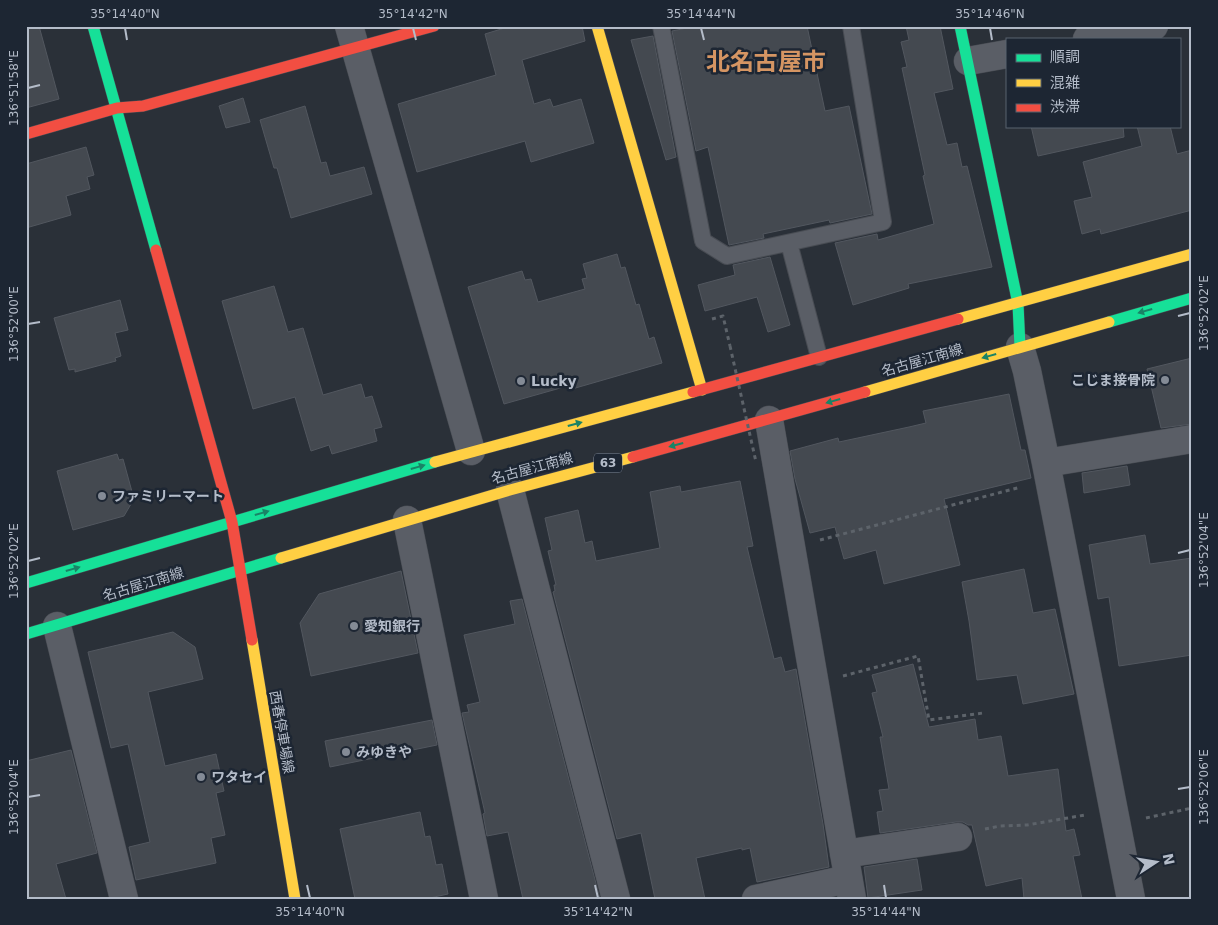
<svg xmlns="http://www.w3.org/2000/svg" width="1218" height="925" viewBox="0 0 1218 925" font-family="'DejaVu Sans','Noto Sans JP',sans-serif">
	<rect width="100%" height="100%" fill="#2a3038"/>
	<path fill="#444950" stroke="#52575f" d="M26 26H39L59 99 26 108Z
		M511 26H582L585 41 522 60 534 104 550 99 553 107 581 99 594 143 531 162 525 141 417 172 398 104 496 75 485 34Z
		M697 26H807L825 111 849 106 872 214 830 223 829 220 763 234 764 238 729 245 708 147 696 151 672 31Z
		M906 26H940L953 89 934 93 947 145 957 143 962 167 967 166 992 267 908 284 909 288 853 305 835 243 877 234 878 240 934 224 923 176 925 175 902 68 907 67 901 42 909 40Z
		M653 36 676 157 666 160 631 40Z
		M243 98 250 122 226 128 219 106Z
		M305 106 321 163 326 162 330 176 364 167 372 194 291 218 277 168H274L260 120Z
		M1031 126H1123L1124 137 1038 156Z
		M1137 126H1170L1177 154 1192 150V210L1101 234 1100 229 1082 234 1074 201 1092 197 1083 162 1142 146Z
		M86 147 94 175 87 177 90 189 66 196 71 215 26 228V164Z
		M617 254 621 268 625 267 636 305 639 304 649 339 654 337 662 363 572 389 571 385 504 404 468 287 522 271 525 280 531 279 538 302 585 289 582 279 587 278 583 264Z
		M770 257 790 325 768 332 757 297 705 311 698 285 735 275 733 265Z
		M274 286 288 332 303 328 323 395 361 384 365 398 372 396 382 427 374 429 377 441 332 454 329 445 311 451 295 397 253 409 222 301Z
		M120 300 128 330 115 333 121 356 115 358 116 361 75 372V369L69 370 54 318Z
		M1192 358V424L1161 428 1147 369Z
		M1009 394 1021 450H1025L1031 478 944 499 960 565 884 584 876 550 844 559 835 527 810 533 795 479 790 451 838 438 839 442 909 427 926 423 923 411Z
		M117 454 119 460 123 459 134 499 124 516 73 530 57 471Z
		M1127 466 1130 485 1084 493 1082 473Z
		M740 481 753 546 747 547 774 659 781 657 785 672 796 669 823 824 829 867 757 882 750 848 742 850V848L696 858 705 899H655L641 833 617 839 553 592 555 591 554 585H556L548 551 552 550 545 518 578 510 585 543 592 541 596 561 660 548 650 492 680 486 681 492Z
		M1145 535 1150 564 1192 558V655L1119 666 1109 597 1098 599 1089 545Z
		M1024 569 1033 613 1055 609 1074 694 1023 704 1017 675 977 680 969 621 962 582Z
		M401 571 418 653 311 676 300 623 319 594Z
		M522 599 600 899H523L508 832 487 836 483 814 485 813 462 713 469 712 467 705 480 702 464 635 515 624 510 601Z
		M173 632 195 647 203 679 148 692 165 766 216 754 224 791 216 793 225 835 211 838 216 863 136 880 129 847 150 842 128 744 111 748 88 652Z
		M913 664 929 727 975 719 978 740 1001 736 1008 776 1058 769 1066 831 1074 829 1080 855 1073 856 1082 899H1024L1022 878 986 886 972 825H968L963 822H956L880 833 877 812 883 811 879 790 889 789 880 737H883L872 693 877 692 872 675Z
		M432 720 437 745 330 767 325 741Z
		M71 750 97 853 56 864 66 899H26V761Z
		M420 812 425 837 430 836 436 865 442 864 448 894 425 899H355L340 829Z
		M917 859 922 890 868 898 864 867Z"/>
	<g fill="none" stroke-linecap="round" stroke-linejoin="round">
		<defs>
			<path id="lane" d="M661 26 703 241 727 256 883 222 851 26
				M789 243 819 357"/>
			<path id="street" d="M349 26 471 451
				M1087 39 1154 26
				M968 61 1007 54
				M1020 347 1027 371 1046 463 1131 899
				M769 420 852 899
				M1046 463 1192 439
				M510 490 616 899
				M407 520 484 899
				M57 626 124 899
				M844 854 958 837
				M756 899 848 879"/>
			<path id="fast" d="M93 26 156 250
				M960 26 1018 304 1020 347
				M1109 322 1192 298
				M26 583 435 462
				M26 634 281 558"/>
			<path id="slow" d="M597 26 702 390
				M958 319 1192 254
				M865 392 1109 322
				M435 462 693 392
				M281 558 510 490 633 457
				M252 640 295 899"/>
			<path id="jam" d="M26 134 117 108 143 106 434 26
				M156 250 232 522 252 640
				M693 392 958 319
				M633 457 865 392"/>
		</defs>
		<use href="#lane" stroke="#484c53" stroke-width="18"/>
		<use href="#street" stroke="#484c53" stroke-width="29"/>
		<use href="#fast" stroke="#484c53" stroke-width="12"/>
		<use href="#slow" stroke="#484c53" stroke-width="12"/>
		<use href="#jam" stroke="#484c53" stroke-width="12"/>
		<path stroke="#5d636a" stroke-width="3" stroke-dasharray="4 4" stroke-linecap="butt" d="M712 319 723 316 730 346
			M820 540 1021 487
			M843 676 918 656 929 720 983 713
			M1146 818 1192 808
			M985 829 1000 826 1027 825 1085 815"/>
		<use href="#lane" stroke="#5a5e66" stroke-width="16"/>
		<use href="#street" stroke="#5a5e66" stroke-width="28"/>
		<use href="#fast" stroke="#16e098" stroke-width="11"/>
		<use href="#slow" stroke="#ffcf43" stroke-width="11"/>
		<use href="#jam" stroke="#f24e42" stroke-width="11"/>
		<path stroke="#5d636a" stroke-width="3" stroke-dasharray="4 4" stroke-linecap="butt" d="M730 346 756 462"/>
	</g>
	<defs><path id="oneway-solid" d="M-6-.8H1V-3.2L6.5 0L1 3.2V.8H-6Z" transform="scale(1.25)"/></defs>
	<g fill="#1a8366">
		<use href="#oneway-solid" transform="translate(1145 311) rotate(164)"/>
		<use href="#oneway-solid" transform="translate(989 356) rotate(164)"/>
		<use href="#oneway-solid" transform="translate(833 401) rotate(164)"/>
		<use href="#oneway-solid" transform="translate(575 424) rotate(-15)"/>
		<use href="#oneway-solid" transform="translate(676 445) rotate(165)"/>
		<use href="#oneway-solid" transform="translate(418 467) rotate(-16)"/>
		<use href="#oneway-solid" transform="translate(262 513) rotate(-16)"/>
		<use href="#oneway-solid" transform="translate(73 569) rotate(-16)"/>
	</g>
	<path fill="none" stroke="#b4bcc9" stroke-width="2" d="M125 28 127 40M413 28 416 40M701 28 704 40M990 28 992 40M28 88 40 85M1178 316 1190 313M28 324 40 322M1178 553 1190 550M28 561 40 558M1178 789 1190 787M28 797 40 795M307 885 310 898M595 885 598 898M884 885 886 898"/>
	<g fill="#848b96" stroke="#1d2633" stroke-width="2">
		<circle cx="1165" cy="380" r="5"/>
		<circle cx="521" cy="381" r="5"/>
		<circle cx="102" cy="496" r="5"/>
		<circle cx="354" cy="626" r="5"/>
		<circle cx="346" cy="752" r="5"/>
		<circle cx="201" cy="777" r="5"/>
	</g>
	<g text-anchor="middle" stroke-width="5" stroke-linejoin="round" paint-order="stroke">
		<rect fill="#1d2633" stroke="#878f9c" stroke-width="1" x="594" y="453.5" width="28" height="19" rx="4"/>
		<g font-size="12" font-weight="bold" fill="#b4bcc9">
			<text x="608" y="467">63</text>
		</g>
		<g font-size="14" fill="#b4bcc9" stroke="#1d2633">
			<text transform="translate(922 360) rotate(-16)" y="5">名古屋江南線</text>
			<text transform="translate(532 468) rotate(-15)" y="5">名古屋江南線</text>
			<text transform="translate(143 584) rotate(-17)" y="5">名古屋江南線</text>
			<text transform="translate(282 732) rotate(80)" y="5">西春停車場線</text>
		</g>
		<g font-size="14" font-weight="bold" fill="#b4bcc9" stroke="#1d2633" text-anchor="start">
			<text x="1155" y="385" text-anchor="end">こじま接骨院</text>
			<text x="531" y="386">Lucky</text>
			<text x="112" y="501">ファミリーマート</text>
			<text x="364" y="631">愛知銀行</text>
			<text x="356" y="757">みゆきや</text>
			<text x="211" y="782">ワタセイ</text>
		</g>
		<g font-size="24" font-weight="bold" fill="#d59563" stroke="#1d2633">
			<text x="766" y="70">北名古屋市</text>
		</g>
	</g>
	<rect width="1218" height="925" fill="none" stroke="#1d2633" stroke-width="55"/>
	<rect x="1006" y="38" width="175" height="90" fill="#1d2633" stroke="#59626f"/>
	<rect x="1016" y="54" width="25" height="8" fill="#16e098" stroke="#59626f"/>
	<text x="1050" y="62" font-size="15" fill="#b4bcc9">順調</text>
	<rect x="1016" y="79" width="25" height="8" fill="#ffcf43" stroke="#59626f"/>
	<text x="1050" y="88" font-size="15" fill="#b4bcc9">混雑</text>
	<rect x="1016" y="104" width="25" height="8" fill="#f24e42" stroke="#59626f"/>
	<text x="1050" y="112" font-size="15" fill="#b4bcc9">渋滞</text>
	<g transform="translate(1156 862) rotate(78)" stroke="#1d2633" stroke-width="4" paint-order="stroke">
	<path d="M0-4L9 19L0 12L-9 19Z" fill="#b4bcc9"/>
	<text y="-8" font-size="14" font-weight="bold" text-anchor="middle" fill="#b4bcc9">N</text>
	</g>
	<rect x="28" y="28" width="1162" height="870" fill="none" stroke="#b4bcc9" stroke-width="2"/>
	<g font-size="12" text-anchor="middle" fill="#b4bcc9">
		<text x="125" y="18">35°14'40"N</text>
		<text x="413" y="18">35°14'42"N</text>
		<text x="701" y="18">35°14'44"N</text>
		<text x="990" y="18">35°14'46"N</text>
		<text transform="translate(14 88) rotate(-90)" y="4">136°51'58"E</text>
		<text transform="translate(1204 313) rotate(-90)" y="4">136°52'02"E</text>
		<text transform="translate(14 324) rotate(-90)" y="4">136°52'00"E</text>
		<text transform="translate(1204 550) rotate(-90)" y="4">136°52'04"E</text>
		<text transform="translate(14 561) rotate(-90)" y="4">136°52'02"E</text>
		<text transform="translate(1204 787) rotate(-90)" y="4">136°52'06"E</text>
		<text transform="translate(14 797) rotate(-90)" y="4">136°52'04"E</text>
		<text x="310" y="916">35°14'40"N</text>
		<text x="598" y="916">35°14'42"N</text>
		<text x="886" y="916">35°14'44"N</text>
	</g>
</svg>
